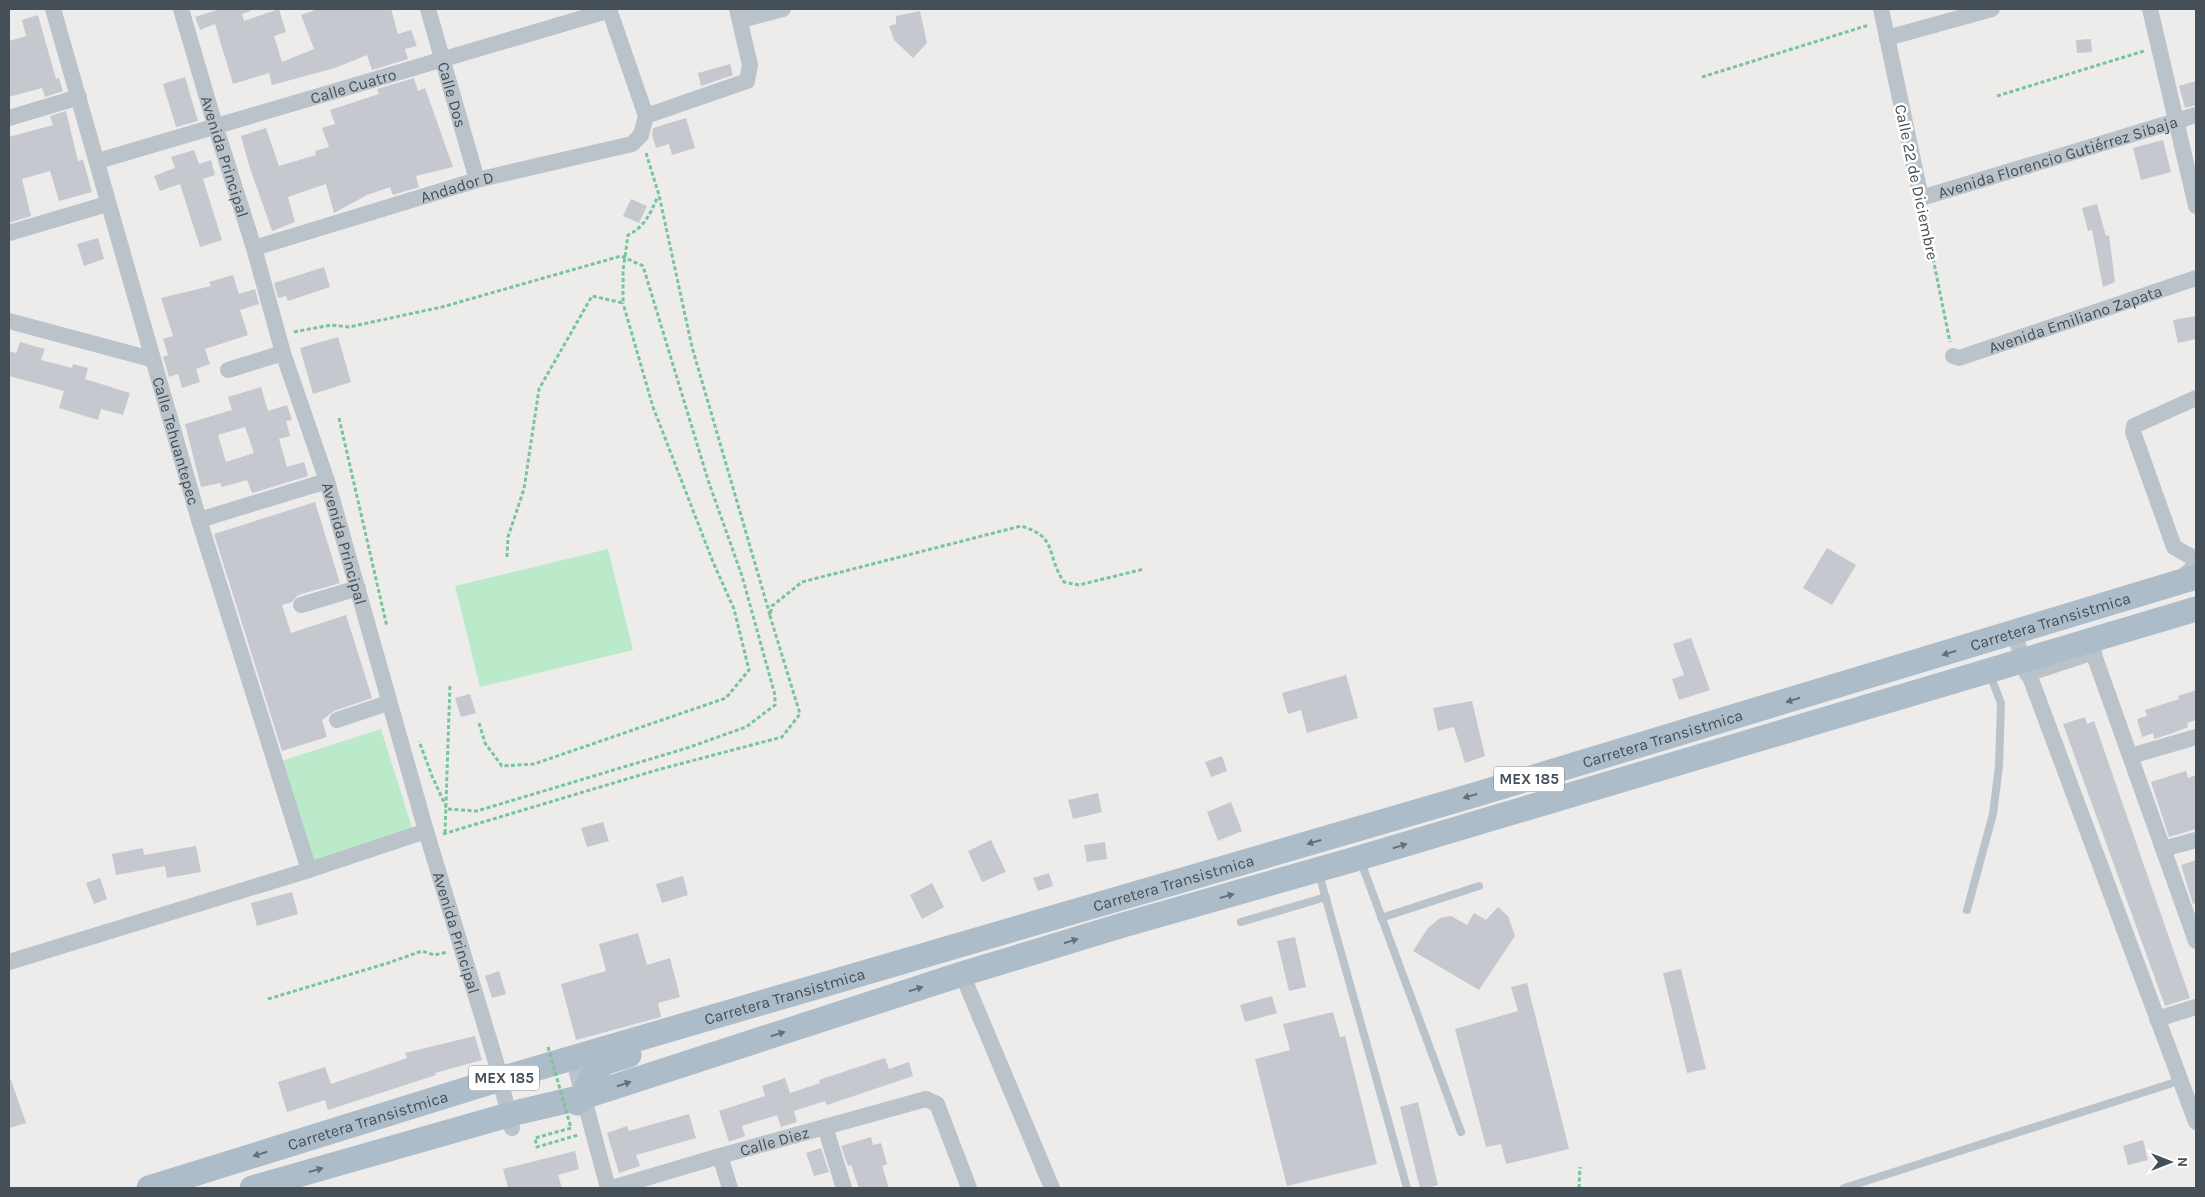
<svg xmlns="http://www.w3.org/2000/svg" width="2205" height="1197" viewBox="0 0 2205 1197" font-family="Karla,sans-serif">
	<rect width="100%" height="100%" fill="#eeebeb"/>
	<path fill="#bbeacb" d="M608 549 633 650 480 687 455 586Z
		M381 729 414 834 311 867 278 762Z"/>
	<path fill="#c5c8ce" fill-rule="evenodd" d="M220 9H250L251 11 242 14 244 21 279 9 286 32 274 36 282 62 314 49 301 15 318 9H391L398 34 411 30 417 46 405 49 408 59 372 70 367 55 335 68 272 85 269 73 233 84 215 24 200 30 195 17Z
		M920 11 927 43 913 58 894 40 889 26 896 24V16Z
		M38 15 56 79 59 78 63 91 45 97 42 88 9 97V41L26 36 22 20Z
		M2091 39 2092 52 2077 53 2076 40Z
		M730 64 733 75 701 86 698 73Z
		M185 77 198 121 176 127 163 84Z
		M414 78 418 91 425 88 453 167 416 176 419 187 393 195 390 187 367 195 334 213 326 184 288 197 295 222 272 231 249 165 241 136 266 128 279 166 316 155 315 151 329 147 322 128 335 124 330 110 379 94 377 89Z
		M2196 81V105L2185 108 2179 86Z
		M66 111 78 161 83 160 92 192 59 201 50 171 22 179 31 216 9 223V137L53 125 50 116Z
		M686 118 695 148 672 155 669 144 656 148 652 134 653 128Z
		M2163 140 2171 172 2141 180 2133 148Z
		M194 150 199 164 211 160 215 175 203 179 222 240 200 247 180 184 160 191 154 176 175 168 171 157Z
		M631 199 647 206 639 223 623 216Z
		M2097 204 2106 236 2109 235 2115 282 2103 287 2092 230 2088 231 2082 208Z
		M98 238 104 259 84 266 77 244Z
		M324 267 330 287 288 301 286 296 278 298 274 283Z
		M233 275 239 294 255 289 259 304 240 310 248 335 205 349 210 364 196 369 200 382 182 388 178 374 169 377 163 357 168 355 163 339 173 336 161 298 211 286 209 282Z
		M2196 316V339L2178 343 2173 320Z
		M338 337 351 382 313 394 300 348Z
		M20 342 45 349 41 360 72 368 73 364 88 368 85 379 130 393 123 415 101 409 98 420 59 408 64 391 9 376V351L16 353Z
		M261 387 268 411 287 405 292 420 286 421 290 436 279 439 287 467 304 462 308 476 252 493 247 480 222 487 220 483 201 487 185 424 232 410 228 397ZM245 427 254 453 226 462 218 435Z
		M315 502 340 583 298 595 292 602 282 605 291 633 346 615 372 698 334 711 322 720 327 737 282 751 214 534Z
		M1827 548 1856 565 1832 605 1803 588Z
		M1691 638 1710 690 1679 700 1672 679 1684 675 1673 644Z
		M1346 675 1358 718 1307 733 1301 710 1288 714 1282 693Z
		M2196 690V720L2187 723 2188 727 2173 733 2154 739 2153 733 2142 737 2137 719 2147 716 2145 710 2179 699 2178 696Z
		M470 694 476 713 461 717 455 698Z
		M1472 701 1485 756 1465 763 1454 727 1438 731 1433 708Z
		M2085 717 2087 724 2094 721 2190 998 2165 1006 2063 724Z
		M1222 756 1227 771 1211 777 1205 762Z
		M2186 771 2188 778 2196 775V829L2169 837 2151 782Z
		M1098 793 1102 812 1073 819 1068 800Z
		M1231 802 1242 831 1218 841 1207 812Z
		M603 822 609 841 587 847 581 828Z
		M991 840 1006 872 982 882 968 851Z
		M1105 842 1107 859 1087 862 1084 845Z
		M196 846 201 872 167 878 165 866 116 875 112 854 143 848 144 855Z
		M2196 860V903L2193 904 2181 865Z
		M1049 873 1053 886 1038 891 1033 878Z
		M683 876 688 895 662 903 656 884Z
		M100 878 107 899 94 904 86 883Z
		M932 883 944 907 922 919 910 895Z
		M292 892 298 914 257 926 251 903Z
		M1498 907 1508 916 1515 936 1479 990 1413 951 1428 928 1440 918 1451 916 1467 925 1474 913 1486 920Z
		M638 933 647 965 670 958 680 997 658 1003 661 1017 576 1040 561 984 606 971 599 944Z
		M1295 937 1306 987 1289 991 1277 941Z
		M1681 969 1706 1069 1687 1073 1663 973Z
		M499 971 506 994 492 998 485 976Z
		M1527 983 1569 1149 1506 1164 1501 1144 1486 1147 1455 1029 1518 1011 1511 987Z
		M1272 996 1277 1013 1245 1022 1240 1005Z
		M1333 1012 1340 1037 1345 1036 1377 1164 1287 1186 1255 1059 1290 1050 1283 1024Z
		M475 1036 482 1060 435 1073 436 1075 328 1110 325 1100 287 1112 278 1082 325 1067 331 1084 407 1058 405 1053Z
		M885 1058 889 1069 909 1062 913 1076 827 1105 825 1101 794 1111 797 1122 781 1127 777 1115 742 1126 745 1136 729 1142 719 1111 765 1096 762 1086 785 1078 790 1093 820 1083 819 1080Z
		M9 1080H11L26 1123 9 1128Z
		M1418 1102 1438 1185 1427 1188H1420L1400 1107Z
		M689 1114 696 1138 636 1155 640 1166 619 1173 607 1133 627 1126 629 1131Z
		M871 1137 873 1145 881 1143 887 1164 882 1166 889 1188H859L851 1165 848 1166 841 1146Z
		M2143 1140 2148 1160 2128 1165 2123 1146Z
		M821 1148 829 1172 814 1176 806 1153Z
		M575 1151 579 1169 558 1175 562 1188H508L503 1169Z"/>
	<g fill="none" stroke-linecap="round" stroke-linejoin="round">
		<path stroke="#77c59a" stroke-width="3" stroke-dasharray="4 2.5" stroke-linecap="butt" d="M1702 77 1869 25
			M1997 96 2144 51
			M646 153 659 195 692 347 770 615
			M1924 214 1950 342
			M294 332 331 325 349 327 442 307 621 256 643 266 708 480 742 576 775 695V705L746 727 687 748 477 811 447 809 432 776 419 741
			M339 418 387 627
			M507 557 508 537 524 489 539 389 592 296 623 303V271L628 235C645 227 651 212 658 196
			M479 723 485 743 502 766 534 764 726 698 749 670 734 609 713 562 653 407 623 303
			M445 833 450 684
			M443 834 657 770 782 737 800 714 770 616 772 606 802 582 1021 526C1059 537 1045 554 1064 582L1079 585 1144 569
			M268 999 388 963 422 951 434 955 448 952
			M571 1128 535 1138 537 1147 578 1135
			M1579 1188 1580 1167"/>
		<path stroke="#bac3ca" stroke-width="8" d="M1361 862 1461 1132
			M1319 874 1407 1188
			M1967 910 1993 814 1999 766 2001 703 1990 675
			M1381 918 1479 886
			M1241 922 1326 897
			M1844 1188 2179 1081"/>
		<g stroke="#bac3ca" stroke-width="16">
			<path id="s1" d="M53 9 199 520 309 870"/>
			<path id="s2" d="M181 9 215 125 254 248 283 353 327 481 426 831 496 1062 512 1128"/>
			<path id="s3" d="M428 9 477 180"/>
			<path d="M609 9 646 116"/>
			<path id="s4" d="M1881 9 1921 198 2196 115"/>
			<path d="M2150 9 2196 206"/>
			<path d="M741 20 783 9"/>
			<path d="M1887 38 1992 9"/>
			<path d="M646 116 747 81 750 65 737 9"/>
			<path d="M9 118 79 97"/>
			<path id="s5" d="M98 161 610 10"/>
			<path d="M9 233 107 204"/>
			<path id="s6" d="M254 248 477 180 632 144 641 135 646 116"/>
			<path d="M9 321 151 359"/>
			<path id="s7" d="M1953 356 1959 358 2196 278"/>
			<path d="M228 370 283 353"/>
			<path d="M199 520 327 481"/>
			<path d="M2180 579 2196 565 2195 559 2174 547 2133 432 2134 426 2196 398"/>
			<path d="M301 605 358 588"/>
			<path d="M2014 634 2196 1122"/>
			<path d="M2089 641 2196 941"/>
			<path d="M2027 674 2094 652"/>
			<path d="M337 720 388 703"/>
			<path d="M2131 756 2196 737"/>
			<path d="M2163 849 2196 840"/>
			<path d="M9 962 309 870 426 831"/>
			<path d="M962 974 1052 1188"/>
			<path d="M2157 1019 2196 1007"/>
			<path d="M573 1058 608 1188"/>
			<path d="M825 1127 844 1188"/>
			<path d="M720 1156 730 1188"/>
			<path id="s8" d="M612 1188 720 1156 926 1099 937 1104 969 1188"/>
		</g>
		<g stroke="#acbcc9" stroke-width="25">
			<path d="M577 1103C588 1092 590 1073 603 1064 610 1060 621 1058 629 1055"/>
			<path id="s9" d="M149 1188 500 1079 1481 793 2196 577"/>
			<path d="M252 1188 519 1112 583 1097 962 974 1123 925 1359 858 2196 609"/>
		</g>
		<path stroke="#77c59a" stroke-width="3" stroke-dasharray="4 2.5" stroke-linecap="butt" d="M548 1047 571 1128"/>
	</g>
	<defs><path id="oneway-solid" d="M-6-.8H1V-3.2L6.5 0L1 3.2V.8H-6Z" transform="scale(1.25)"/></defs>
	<g fill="#647079">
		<use href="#oneway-solid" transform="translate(1949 653) rotate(163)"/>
		<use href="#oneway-solid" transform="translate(1793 700) rotate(163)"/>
		<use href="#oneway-solid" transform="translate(1470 796) rotate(164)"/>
		<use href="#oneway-solid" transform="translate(1314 842) rotate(164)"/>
		<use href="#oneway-solid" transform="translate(1400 846) rotate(-17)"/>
		<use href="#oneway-solid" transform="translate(1227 896) rotate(-16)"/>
		<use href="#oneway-solid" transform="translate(1071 941) rotate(-17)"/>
		<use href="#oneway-solid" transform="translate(916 989) rotate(-18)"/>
		<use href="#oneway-solid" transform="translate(778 1034) rotate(-18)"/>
		<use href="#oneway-solid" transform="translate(624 1084) rotate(-18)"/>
		<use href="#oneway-solid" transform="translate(260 1154) rotate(163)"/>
		<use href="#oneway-solid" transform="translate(316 1170) rotate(-16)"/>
	</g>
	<g text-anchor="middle" stroke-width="5" stroke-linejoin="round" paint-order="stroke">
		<g fill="#fff" stroke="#7d8489" stroke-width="1">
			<rect x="1494" y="766.5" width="70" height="25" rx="4"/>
			<rect x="469" y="1065.5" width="70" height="25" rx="4"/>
		</g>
		<g font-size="15" font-weight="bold" fill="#454f57">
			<text x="1529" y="784">MEX 185</text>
			<text x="504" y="1083">MEX 185</text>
		</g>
		<g font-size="16" fill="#454f57" stroke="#fff">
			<text dy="6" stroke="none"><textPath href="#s5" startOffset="266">Calle Cuatro</textPath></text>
			<text dy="6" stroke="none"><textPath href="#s3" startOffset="89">Calle Dos</textPath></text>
			<text dy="6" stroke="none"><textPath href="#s2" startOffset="154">Avenida Principal</textPath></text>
			<text dy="6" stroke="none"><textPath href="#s4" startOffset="336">Avenida Florencio Gutiérrez Sibaja</textPath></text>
			<text transform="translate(1917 182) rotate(78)" y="6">Calle 22 de Diciembre</text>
			<text dy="6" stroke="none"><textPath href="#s6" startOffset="212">Andador D</textPath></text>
			<text dy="6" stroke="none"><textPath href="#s7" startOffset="129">Avenida Emiliano Zapata</textPath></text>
			<text dy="6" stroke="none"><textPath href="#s1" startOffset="449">Calle Tehuantepec</textPath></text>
			<text dy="6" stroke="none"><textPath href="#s2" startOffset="559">Avenida Principal</textPath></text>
			<text dy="6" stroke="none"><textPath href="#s9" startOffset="1984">Carretera Transistmica</textPath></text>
			<text dy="6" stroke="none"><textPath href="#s9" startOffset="1579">Carretera Transistmica</textPath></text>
			<text dy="6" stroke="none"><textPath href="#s9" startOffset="1069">Carretera Transistmica</textPath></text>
			<text dy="6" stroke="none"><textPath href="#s2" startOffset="964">Avenida Principal</textPath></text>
			<text dy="6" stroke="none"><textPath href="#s9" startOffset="664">Carretera Transistmica</textPath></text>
			<text dy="6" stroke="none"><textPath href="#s9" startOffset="229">Carretera Transistmica</textPath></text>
			<text dy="6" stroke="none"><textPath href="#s8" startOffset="169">Calle Diez</textPath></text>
		</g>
	</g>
	<rect width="2205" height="1197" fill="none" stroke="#454f57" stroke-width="20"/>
	<g transform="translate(2170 1162) rotate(90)" stroke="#ffffff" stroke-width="4" paint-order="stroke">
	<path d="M0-4L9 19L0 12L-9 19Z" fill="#454f57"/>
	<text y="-8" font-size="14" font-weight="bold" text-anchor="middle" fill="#454f57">N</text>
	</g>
</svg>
